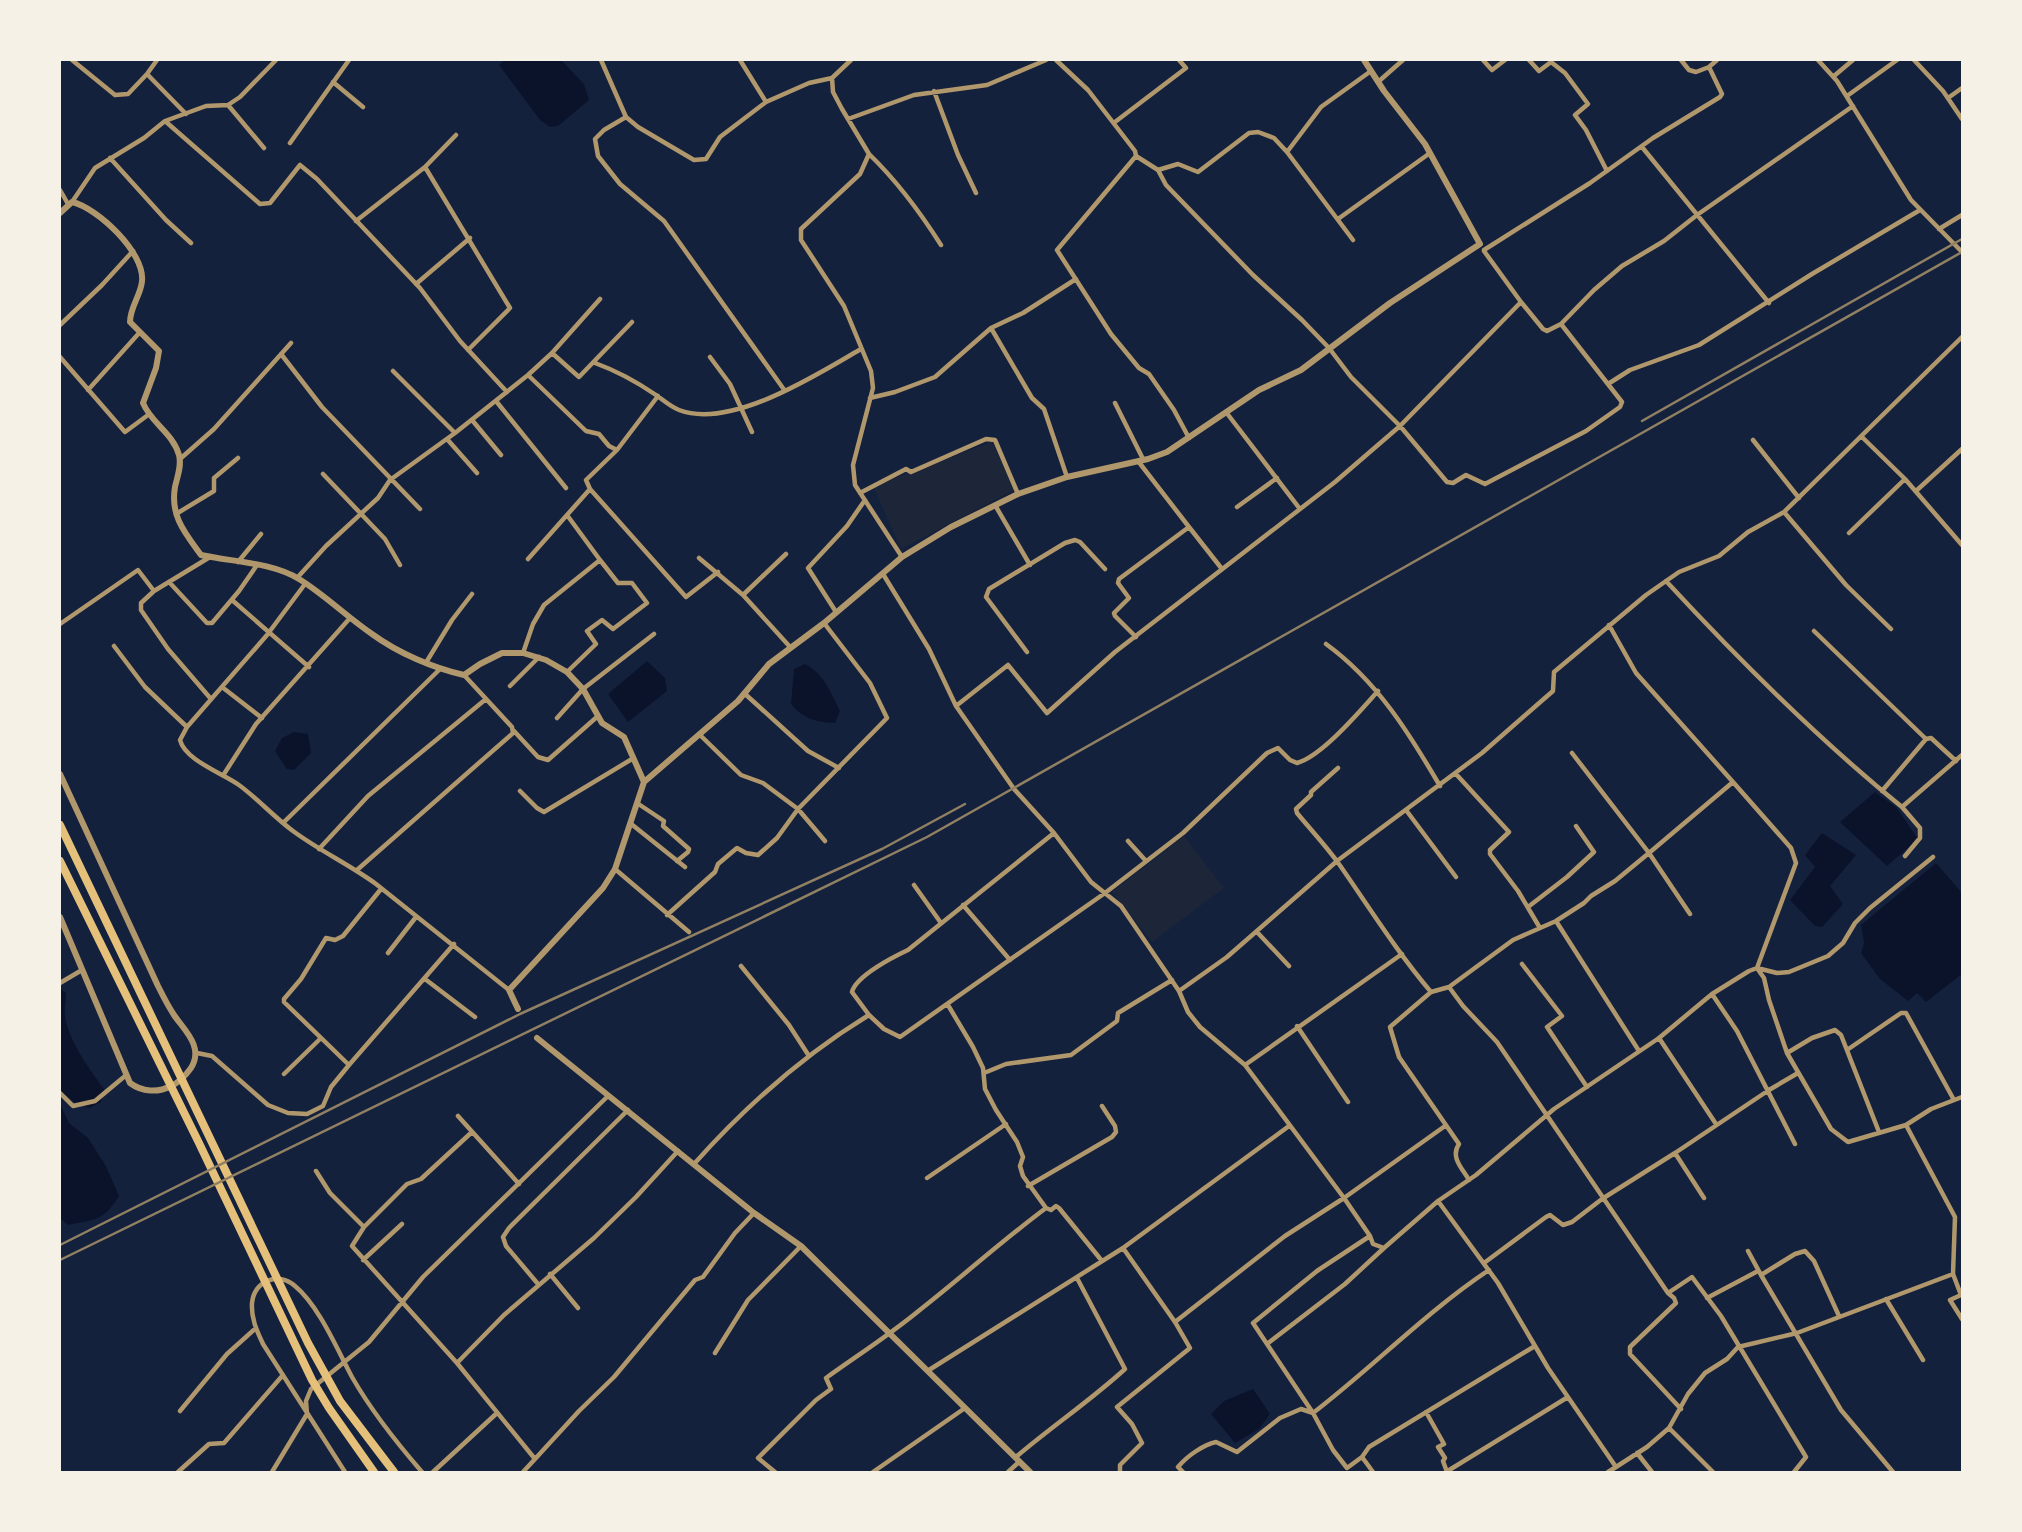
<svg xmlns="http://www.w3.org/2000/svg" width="2022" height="1532" viewBox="0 0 2022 1532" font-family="'PT Sans',sans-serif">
	<rect width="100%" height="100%" fill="#14213d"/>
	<path fill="#1d2539" d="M992 442 1014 490 901 549 873 486Z
		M1184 836 1224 888 1152 942 1112 892Z"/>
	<path fill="#0b132b" d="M504 60H561L584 84 589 100 558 126 550 127 540 120 499 65Z
		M647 661 665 678 667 691 628 722 608 694Z
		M805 664C824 674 831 693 840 711L835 723C816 722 803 719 791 704L794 669Z
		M294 732 308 734 311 753 294 770 287 769 275 751 282 738Z
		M1875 792 1896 807 1918 839 1887 866 1840 822Z
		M1822 833 1856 855 1830 886 1843 904 1822 927 1815 926 1790 900 1815 867 1805 855Z
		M1936 863 1962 893V974L1926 1002 1917 993 1908 1001 1880 979 1861 953 1864 943 1861 925Z
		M60 989 66 993C66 1000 64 1009 65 1016 68 1040 90 1070 104 1089L101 1102 90 1108 76 1103 60 1091Z
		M60 1104 69 1123 88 1138 106 1166 119 1196C103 1221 97 1219 68 1225L60 1218Z
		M1253 1389 1270 1414 1259 1429 1235 1443 1211 1414 1224 1401Z"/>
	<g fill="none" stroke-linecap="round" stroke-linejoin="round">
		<path stroke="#b1986c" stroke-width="4.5" d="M72 60 115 95 128 94 147 74 186 114
			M601 60 626 117 638 127 694 160 706 159 720 137 766 102 809 83 832 78
			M740 60 766 102
			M851 60 832 78 833 92 842 109 869 154 860 174 801 229V240L844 306 871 371 873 388 853 465 855 485 902 557
			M1056 60 1088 90 1135 151 1136 156 1057 250 1111 334 1139 368 1149 374 1174 410 1189 438
			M1483 60 1492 70 1505 60
			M1529 60 1539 71 1551 62 1565 73 1588 104 1575 115 1586 130 1607 171
			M1681 60 1689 70 1696 72 1709 67
			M1818 60 1837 81 1911 200 1962 252
			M1914 60 1943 91 1962 119
			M147 74 157 60
			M1834 76 1853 60
			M333 82 363 107
			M1378 82 1403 60
			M934 91 958 155 976 193
			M1847 96 1897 60
			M1948 98 1962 88
			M228 105 264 148
			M626 117 604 130 595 139 598 156 620 184 664 221 785 391
			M848 119 914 95 987 85 1046 60
			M165 121 206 106 228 105 240 97 276 60
			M1115 122 1186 68 1179 60
			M456 135 425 167 510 308 468 350
			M290 143 349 60
			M1642 147 1769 303
			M1287 152 1321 107 1371 71
			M869 154C898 182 920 212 941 245
			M1136 156 1158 170 1166 185 1253 275 1302 320 1329 348 1351 377 1400 426 1521 302
			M110 158 166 220 191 243
			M1158 170 1178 164 1198 172 1249 133 1258 132 1274 138 1287 152 1353 240
			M60 190 68 204
			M72 202 95 168 144 138 165 121 260 204 270 203 300 165 317 179 420 288 460 341 507 392
			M1338 219 1430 153
			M356 221 425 167
			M1939 229 1962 215
			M1484 250 1590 183 1653 138 1720 97 1722 94 1709 67 1717 60
			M416 284 470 238
			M1561 324 1594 290 1622 266 1664 241 1697 215 1853 106
			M60 325 102 285 133 251
			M991 328 1032 398 1044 409 1067 477
			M552 353 579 377 632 322
			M281 354 322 407 420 509
			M60 357 125 432 148 415
			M710 357 730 384 752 432
			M595 363C617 371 637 382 656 395 663 400 671 407 679 410 731 430 818 374 861 349
			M393 371 455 433
			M528 375 586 431 599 434 609 446 617 450 658 396
			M1608 384 1630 370 1699 345 1812 274 1920 210
			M88 390 140 332
			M870 398 895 392 935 377 991 328 1023 313 1076 279
			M496 401 566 488
			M1115 403 1143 459
			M1226 412 1300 509
			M472 420 501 455
			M1862 437 1905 479 1962 545
			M447 439 477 473
			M1753 440 1799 498
			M617 450 586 480 590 489 686 597 718 572
			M180 459 214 429 291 343
			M323 474 385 539 400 565
			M1916 491 1962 449
			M860 493 906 469 911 472 986 439 995 440 1018 494
			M995 505 1030 565
			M1237 507 1277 478
			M1784 512 1846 585 1891 629
			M176 514 214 491V478L238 458
			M1189 527 1222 569
			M1849 533 1905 479
			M786 554 743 595 791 648
			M699 558 743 595
			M528 559 590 489
			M238 562 261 534
			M883 574 929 649 956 706 1014 789 1054 833 1091 882 1121 906 1179 991 1188 1012 1200 1027 1245 1065 1344 1198 1370 1236 1373 1244 1384 1248 1438 1201 1498 1283 1548 1368 1616 1467 1647 1447 1669 1428 1688 1394 1705 1373 1727 1359 1738 1347 1797 1333 1953 1274
			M297 578 326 546 378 498 390 480 455 433 528 375 552 353 600 299
			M1666 581C1740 661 1818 739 1902 807L1962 755
			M170 583 207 623H212L239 591 257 565
			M305 584 267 635 187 727 180 740C185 760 222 773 239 785 258 799 274 817 293 831 320 851 350 865 376 884L509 990
			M154 591 141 603V610L168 649 211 699
			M232 600 309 667
			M836 612 808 568 847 526 865 500
			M60 624 138 570 154 591 210 557
			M1609 625 1636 673 1733 782 1649 853 1690 914
			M1814 631 1926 739 1882 791
			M1136 637 1115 616 1114 613 1129 598 1118 583 1119 579 1189 527 1138 461
			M1326 644C1377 681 1409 733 1440 786
			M114 646 145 687 187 727
			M1027 652 986 597 989 589 1065 543 1075 540 1080 542 1105 569
			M523 653 533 624 544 605 600 560 567 515
			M427 661 452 620 472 594
			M567 672 596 644 587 631 602 620 613 629 647 603 632 583H618L600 560
			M510 686 539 657
			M222 687 262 718
			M744 693 808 751 839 768
			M956 706 1008 665 1047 713 1115 652 1335 482 1400 426 1447 482 1453 483 1466 475 1485 484 1586 431 1620 407 1622 402 1561 324 1547 331 1543 329 1521 302 1484 251
			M557 718 583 689 654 634
			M514 731 538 757 548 760 598 716
			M699 734 741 775 763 783 798 809 825 841
			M1926 739 1931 738 1956 761
			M1338 768 1311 792V795L1296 809 1297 813C1311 830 1326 846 1339 864 1369 907 1397 952 1431 992L1449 987 1463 1006 1497 1042 1668 1293 1692 1277 1721 1316 1806 1457 1794 1472
			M224 774 256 724 350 618
			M1456 774 1509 832 1490 850V854L1518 891 1540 928
			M1733 782 1791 848 1796 863 1757 968 1777 973 1789 972 1828 956 1843 943 1855 923 1870 908 1933 857
			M520 791 537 808 544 812 632 759
			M637 803 664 821 663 826 689 849 688 852 677 861
			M1902 807 1920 828V838L1905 856
			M1406 810 1456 877
			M283 823 440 669
			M630 823 685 867
			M1128 841 1146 861
			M319 849 368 796 486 699
			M615 869 689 932
			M357 870 513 733 512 727 464 675
			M914 885 941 923
			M963 905 1010 960
			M1528 907 1567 877 1594 852 1576 826
			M667 915 715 872 718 864 737 848 746 853 758 855 777 838 798 809 887 718 870 683 824 623
			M1556 921 1639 1051
			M1257 932 1289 966
			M388 953 416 917
			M1522 964 1562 1016 1547 1027 1587 1087
			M741 966 789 1025 809 1056
			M425 979 475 1017
			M60 983 82 970
			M1449 987 1513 940 1556 921 1584 903 1591 896 1615 881 1649 853 1572 753
			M1179 991 1227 957 1337 861 1482 753 1553 691 1554 672 1646 595 1679 572 1719 556 1748 532 1784 512 1962 337
			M1431 992 1390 1027 1399 1057 1459 1144C1450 1157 1462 1168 1469 1180
			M1712 994 1737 1031 1795 1144
			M948 1005 973 1047 983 1068 985 1089 996 1110 1017 1142 1023 1157 1020 1166 1023 1176 1046 1208 1051 1210 1056 1206 1059 1208 1102 1261
			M869 1015 852 992C856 976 893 957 908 950L1054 833
			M1297 1026 1348 1102
			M1659 1038 1716 1124
			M1847 1050 1901 1013H1906L1954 1100
			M197 1053 212 1056 268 1105 288 1113 307 1114 323 1106 331 1087 349 1065 454 944
			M1787 1053 1812 1038 1835 1030 1841 1035 1879 1132
			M349 1065 284 1002V999L301 979 326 938 335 940 343 936 381 889
			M1245 1065 1402 954
			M984 1073 1006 1064 1071 1055 1117 1021 1118 1013 1172 980
			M284 1074 321 1038
			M60 1093 73 1106 95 1101 125 1076
			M458 1116 519 1184
			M1906 1125 1931 1109 1962 1097
			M472 1132 421 1179 407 1184 364 1227 352 1246 457 1363 535 1459 523 1472
			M1675 1153 1769 1090 1798 1073
			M694 1164C745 1107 803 1055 869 1015L884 1029 900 1037 1105 893 1183 833 1267 753 1278 748 1290 760 1297 763C1322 756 1360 711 1378 691
			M316 1171 330 1193 364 1227
			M927 1178 1006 1124
			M1028 1186 1112 1137 1116 1132 1115 1126 1102 1106
			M1438 1201 1476 1175 1554 1109 1659 1038 1712 994 1749 971 1757 968 1764 978 1769 1000 1787 1053 1831 1129 1848 1142 1906 1125 1955 1217 1953 1274 1961 1295 1962 1294
			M1370 1236 1317 1271 1253 1323 1313 1413 1333 1450 1347 1468 1362 1457 1373 1472
			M1748 1251 1761 1275 1795 1254 1805 1251 1814 1261 1839 1316
			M363 1260 402 1224
			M1484 1263 1546 1217 1550 1215 1563 1225 1572 1222 1602 1199 1675 1153 1704 1198
			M550 1274 578 1308
			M1761 1275 1841 1410 1893 1472
			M538 1284 506 1246 503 1237 509 1228 628 1110
			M1668 1293 1674 1298 1676 1303 1630 1347V1354L1681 1409
			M1961 1295 1950 1300 1962 1319
			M1707 1298 1758 1271
			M1886 1299 1923 1360
			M1175 1322 1285 1236 1344 1198 1445 1126
			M1267 1344 1345 1284 1384 1248
			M715 1353 748 1300 801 1246
			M457 1363 504 1315 594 1238 636 1197 678 1151
			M929 1370 1123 1248 1289 1126
			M180 1411 227 1354 256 1328
			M1426 1412 1444 1444 1438 1447 1445 1458 1443 1461 1447 1472
			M1669 1428 1713 1472
			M1637 1453 1652 1472
			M1016 1457C1051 1427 1090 1401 1125 1369L1077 1278
			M1362 1457 1369 1447 1535 1346
			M535 1459 579 1411 614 1377 695 1280 703 1277 735 1233 754 1213
			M178 1472 209 1444 224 1443 283 1375
			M272 1472 307 1414 306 1401 311 1389 369 1342 423 1277 608 1096
			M345 1472 263 1344C257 1331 251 1319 252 1303 254 1281 278 1271 295 1286 319 1306 337 1349 352 1377 372 1412 396 1442 422 1472
			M433 1472 497 1413
			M775 1472 758 1458 816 1400 831 1389 826 1378C858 1355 891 1334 921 1309 963 1276 1003 1240 1046 1208
			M873 1472 965 1408
			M1008 1472 1019 1462
			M1120 1472V1465L1142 1443 1132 1424 1117 1407 1190 1348 1175 1322 1123 1248
			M1183 1472 1178 1467C1187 1456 1203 1445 1216 1442L1237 1452 1280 1418 1301 1409 1313 1413C1373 1367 1426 1312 1489 1270
			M1446 1472 1568 1397
			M1608 1472 1616 1467"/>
		<path stroke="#b1986c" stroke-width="6" d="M60 213 72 202C98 208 145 253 142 281 141 295 130 307 130 322L159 351 156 368 143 403C151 423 173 433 179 455 182 466 177 477 175 487 170 516 185 533 201 555 232 562 271 562 299 579 325 595 347 617 372 634 398 653 433 668 464 675L480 664 502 653H523L546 660 567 672 583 689 602 723 624 737 644 782
			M60 774 158 986C163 996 168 1006 174 1015 185 1031 204 1047 191 1068 186 1075 180 1082 171 1086 158 1093 142 1092 130 1083L60 917
			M518 1009 509 990 603 888 615 869 644 782 738 701 769 664 824 623 902 557 951 527 1018 494 1067 477 1148 459 1167 452 1259 390 1301 370 1390 303 1480 244 1425 144 1384 91 1364 60
			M537 1038 754 1213 801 1246 1030 1472"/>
		<path stroke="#e5c07b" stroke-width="8" d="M60 825 308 1343 340 1401 394 1472
			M60 861 199 1143 312 1380 329 1408 374 1472"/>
		<path stroke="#918062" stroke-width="2.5" d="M1642 421 1962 239
			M60 1245 520 1014 882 849 965 804
			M60 1260 927 837 1962 252"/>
	</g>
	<rect width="2022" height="1532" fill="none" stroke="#f6f1e7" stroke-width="122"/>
</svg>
